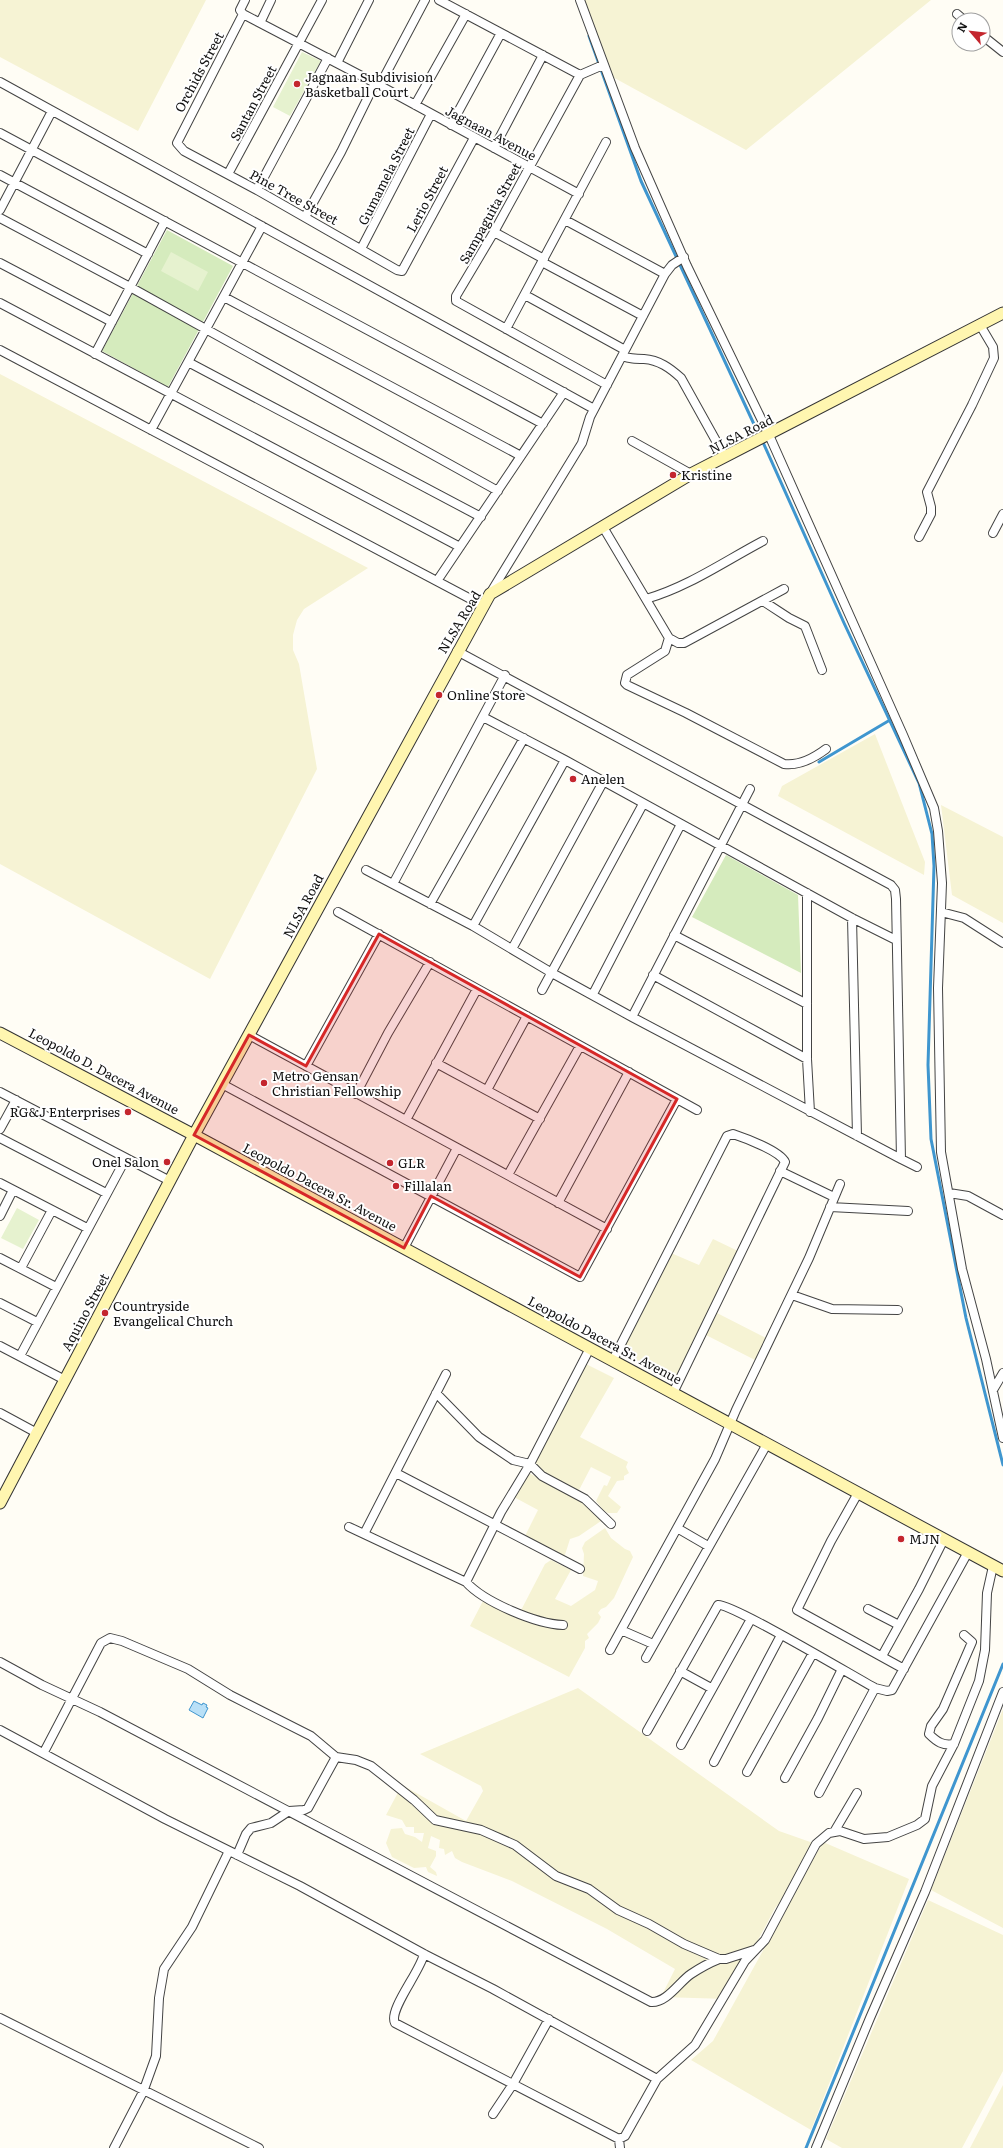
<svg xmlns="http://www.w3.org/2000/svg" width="1003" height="2148" viewBox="0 0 1003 2148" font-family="Literata,serif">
	<rect width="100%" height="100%" fill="#fffdf5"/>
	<path fill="#f6f3d4" d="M0 0H206L138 131 0 57Z
		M583 0H931L746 150 609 75Z
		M0 374 368 568 304 609 297 620 293 635V650L299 664 317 769 210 979 0 864Z
		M875 734 925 862 924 875 778 796 782 786Z
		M941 805 1003 837V923L952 895Z
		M713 1239 738 1251 674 1381 619 1354 671 1253 699 1265Z
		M717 1313 766 1338 755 1360 706 1335Z
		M584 1363 614 1378 580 1437 628 1462 626 1467 629 1473 624 1476V1480L617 1481 608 1496 621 1507 617 1513H608L603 1510 596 1501 604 1485 607 1486 611 1477 591 1467 578 1492 538 1469 536 1463V1459Z
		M527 1472 588 1504 598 1514 601 1521 579 1536 570 1539 564 1558 525 1536 538 1510 512 1496Z
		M605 1528 611 1538 625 1549 630 1551 633 1557 614 1598 606 1607 601 1609 598 1613 601 1617 598 1623 587 1634 589 1638 585 1641V1648L569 1677 470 1626 483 1601 517 1618 545 1564 551 1560 571 1570 555 1599 571 1606 595 1590 598 1581 583 1576 584 1554 582 1548 585 1542Z
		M578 1688 779 1831 816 1844 791 1890 775 1908 727 1999 661 1997 675 1969 607 1929 512 1881 462 1862 455 1858 452 1851 445 1855 444 1849 439 1848 440 1840 431 1836 428 1848 436 1851V1856L430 1867 436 1872 437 1876 428 1872 426 1867 414 1868 392 1857 386 1843 391 1829 402 1828 405 1834 415 1837 422 1842 424 1833H414V1827H406L402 1820 386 1815 402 1785 466 1821 483 1791 481 1786 420 1754Z
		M1003 1709V1928L931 1890Z
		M823 1842 909 1879 811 2130 691 2060 713 2041Z
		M928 1900 1003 1935V2071L962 2148H842L826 2139Z
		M1003 2085V2148H970Z"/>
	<path fill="#d5ebbd" d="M167 230 233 266 168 387 102 351Z
		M726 855 798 895 801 973 692 917Z"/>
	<path fill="#e6f2cf" d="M302 52 321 61 290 116 273 107Z
		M171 252 208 272 198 291 161 271Z
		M17 1208 39 1220 23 1249 1 1238Z"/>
	<path fill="#b9e0f7" stroke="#3f96cf" d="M194 1701 202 1705 203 1703 207 1705 206 1707 208 1708 203 1718 189 1710Z"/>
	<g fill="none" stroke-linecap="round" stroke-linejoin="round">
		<path stroke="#3f96cf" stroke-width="3" d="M589 36 641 181 759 435
			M762 440 844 623 919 783 932 834 934 866 928 1065 931 1139 966 1318 1003 1465
			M819 762 890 720
			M806 2148 1003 1664"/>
		<defs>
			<path id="street" d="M245 0 240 10 243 14 375 83 579 194
				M439 0 580 75
				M580 0 635 148 687 266 769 435 903 735 934 808 938 831 942 883 938 988 941 1152 962 1269 986 1359 1003 1438
				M243 14 177 143 184 151 257 190 397 270 402 271 474 138
				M957 14 964 20
				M260 23 271 0
				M983 36 1003 52
				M337 63 369 0
				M603 65 580 75 494 232 456 296V301L607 385
				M0 82 594 409
				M380 85 425 0
				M415 105 466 14
				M451 125 501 33
				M0 133 543 424
				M494 148 543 55
				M228 174 322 0
				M0 175 148 254
				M257 190 328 58
				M0 210 52 111
				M305 217 341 152 375 83
				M0 218 130 287 498 491
				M565 220 665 274
				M494 232 544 259
				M361 249 431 114
				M542 262 643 316
				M0 263 112 322
				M525 295 625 350
				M224 297 521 456
				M0 303 460 547
				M506 329 606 142
				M0 350 482 605
				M95 354 165 221
				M622 356C630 359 635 359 644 359 659 360 670 368 681 378L725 457
				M188 362 481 517
				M151 430 262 226
				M632 441 691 474
				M603 527 669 638 678 643H684L784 589
				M993 533 1003 514
				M919 537 931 514V507L927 492 972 405 994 358 993 347 980 325
				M437 581 564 392
				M491 592 582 443 590 417 665 274 672 265 684 257
				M646 599C688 587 725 561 763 541
				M763 601 789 618 805 626 822 670
				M669 638 665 651 627 675 625 683 627 685 686 713 784 764C799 766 814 758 826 749
				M483 717 565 760 852 918 896 940
				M366 870 473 926 552 973 632 1017 901 1159 896 899 895 890 891 885 457 651
				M393 884 505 675
				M807 893V1059L810 1112
				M430 904 524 738
				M338 912 697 1110
				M941 912 964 918 1003 943
				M852 918 857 1136
				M473 926 565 760
				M674 935 807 1004
				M512 949 603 782
				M653 975 807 1059
				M542 990 643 804
				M593 994 681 824
				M632 1017 750 789
				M249 1035 607 1229
				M436 1063 540 1119
				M306 1066 379 934
				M222 1084 580 1277 677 1099
				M487 1090 527 1016
				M0 1092 170 1181
				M356 1094 388 1033 430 962
				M406 1120 477 989
				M0 1129 16 1100
				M0 1138 106 1193
				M901 1159 917 1167
				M780 1171 834 1197
				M508 1175 580 1046
				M0 1183 87 1228
				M949 1193 968 1196 1003 1215
				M558 1203 629 1072
				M830 1207 908 1211
				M0 1216 13 1190
				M404 1248 457 1148
				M0 1258 56 1287
				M21 1268 52 1210
				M792 1295 832 1309 898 1310
				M0 1303 37 1322
				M0 1346 65 1380
				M20 1356 126 1158
				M613 1360 727 1136 733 1134C745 1138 780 1151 785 1162L673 1393
				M993 1390 1003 1373
				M436 1393 479 1437 513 1460 530 1464 542 1476 585 1499 611 1524
				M0 1413 37 1433
				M396 1473 580 1569
				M858 1493 831 1541 797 1610 904 1669
				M349 1527 466 1582C484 1602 536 1624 563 1625
				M677 1528 708 1546
				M364 1534 446 1374
				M466 1582 501 1512 530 1464 590 1348
				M868 1609 899 1625
				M621 1630 653 1644
				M610 1650 715 1459 736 1410 809 1258 840 1184
				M882 1656 919 1589 944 1539
				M646 1658 767 1444
				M0 1662 42 1685 100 1712 651 2002C667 2003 679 1982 691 1974 700 1968 709 1963 719 1959
				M680 1671 711 1688
				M0 1730 165 1819 300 1886 424 1954 493 1989 657 2079
				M647 1731 718 1605C731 1603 853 1676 875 1688L887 1691 892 1690 968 1552
				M954 1744C943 1746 937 1742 929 1734L931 1726 943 1709 972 1642 964 1635
				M681 1745 751 1619
				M44 1752 101 1643 110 1638 122 1641 188 1669 230 1695 311 1736 336 1757
				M714 1762 781 1635
				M747 1772 813 1653
				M785 1778 818 1718 842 1669
				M819 1793 875 1688
				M834 1832 857 1793
				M237 1855 246 1834 251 1828 271 1823 289 1811 304 1810 308 1808 336 1757 356 1760 371 1766 414 1800 435 1820 481 1830 515 1845 556 1876 589 1889 618 1910 649 1924 684 1944 719 1959H726L754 1950
				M424 1954C420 1972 388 2010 395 2023L619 2139 625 2136 657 2079 695 2045 745 1961 765 1940 816 1844 829 1833 840 1831 864 1839 888 1837 917 1825 925 1819 932 1786 954 1744 979 1681 985 1650 987 1593 993 1566
				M0 2018 259 2148
				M493 2114 513 2084 549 2019
				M619 2139 620 2148
				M114 2148 143 2092 156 2056 159 1998 164 1969 192 1927 229 1851
				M816 2148 870 2018 925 1892 1003 1692"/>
			<path id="secondary" d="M0 1033 194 1135 1003 1571
				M0 1503 194 1135 490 594 691 474 1003 313"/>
		</defs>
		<use href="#street" stroke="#444" stroke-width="10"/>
		<use href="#secondary" stroke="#333" stroke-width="13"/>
		<use href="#street" stroke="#fff" stroke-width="8"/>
		<use href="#secondary" stroke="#fff6b0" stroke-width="11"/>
	</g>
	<path fill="#d62828" fill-opacity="0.2" stroke="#d62828" stroke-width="3" stroke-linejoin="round" d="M379 934 677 1099 580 1277 431 1196 404 1248 194 1135 249 1035 306 1066Z"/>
	<g fill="#c4262e" stroke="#fff" stroke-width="1.5">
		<circle cx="297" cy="84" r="4"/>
		<circle cx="673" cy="475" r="4"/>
		<circle cx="439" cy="695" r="4"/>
		<circle cx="573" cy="779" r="4"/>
		<circle cx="264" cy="1083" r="4"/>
		<circle cx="128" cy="1112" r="4"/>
		<circle cx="167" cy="1162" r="4"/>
		<circle cx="390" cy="1163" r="4"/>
		<circle cx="396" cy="1186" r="4"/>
		<circle cx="105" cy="1313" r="4"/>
		<circle cx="901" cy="1539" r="4"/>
	</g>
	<g text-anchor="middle" stroke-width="4" stroke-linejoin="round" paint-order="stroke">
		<g font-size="13" fill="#111" stroke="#fff">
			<text transform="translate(199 72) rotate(-62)" y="5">Orchids Street</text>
			<text transform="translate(253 103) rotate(-62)" y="5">Santan Street</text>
			<text transform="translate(491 133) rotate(28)" y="5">Jagnaan Avenue</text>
			<text transform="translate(386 176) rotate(-63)" y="5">Gumamela Street</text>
			<text transform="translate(294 197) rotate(29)" y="5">Pine Tree Street</text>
			<text transform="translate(427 199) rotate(-62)" y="5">Lerio Street</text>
			<text transform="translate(490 213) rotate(-61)" y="5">Sampaguita Street</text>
			<text transform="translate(741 434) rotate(-27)" y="5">NLSA Road</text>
			<text transform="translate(459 622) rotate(-59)" y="5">NLSA Road</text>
			<text transform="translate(303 906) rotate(-62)" y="5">NLSA Road</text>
			<text transform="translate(104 1071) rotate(28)" y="5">Leopoldo D. Dacera Avenue</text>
			<text transform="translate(320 1187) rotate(28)" y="5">Leopoldo Dacera Sr. Avenue</text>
			<text transform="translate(85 1312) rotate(-62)" y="5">Aquino Street</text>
			<text transform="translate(605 1340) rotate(28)" y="5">Leopoldo Dacera Sr. Avenue</text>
		</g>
		<g font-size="13" fill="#111" stroke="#fff" text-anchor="start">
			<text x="305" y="82">Jagnaan Subdivision<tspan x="305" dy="15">Basketball Court</tspan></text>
			<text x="681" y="480">Kristine</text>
			<text x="447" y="700">Online Store</text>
			<text x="581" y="784">Anelen</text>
			<text x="272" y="1081">Metro Gensan<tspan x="272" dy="15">Christian Fellowship</tspan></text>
			<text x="120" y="1117" text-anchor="end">RG&amp;J Enterprises</text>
			<text x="159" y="1167" text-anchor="end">Onel Salon</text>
			<text x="398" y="1168">GLR</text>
			<text x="404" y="1191">Fillalan</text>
			<text x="113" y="1311">Countryside<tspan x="113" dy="15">Evangelical Church</tspan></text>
			<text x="909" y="1544">MJN</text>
		</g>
	</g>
	<g transform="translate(971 32) rotate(298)"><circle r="19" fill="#ffffff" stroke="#a0a0a0"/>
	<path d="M0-3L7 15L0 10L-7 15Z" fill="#c4262e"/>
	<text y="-6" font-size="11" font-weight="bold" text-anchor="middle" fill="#111111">N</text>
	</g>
</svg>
